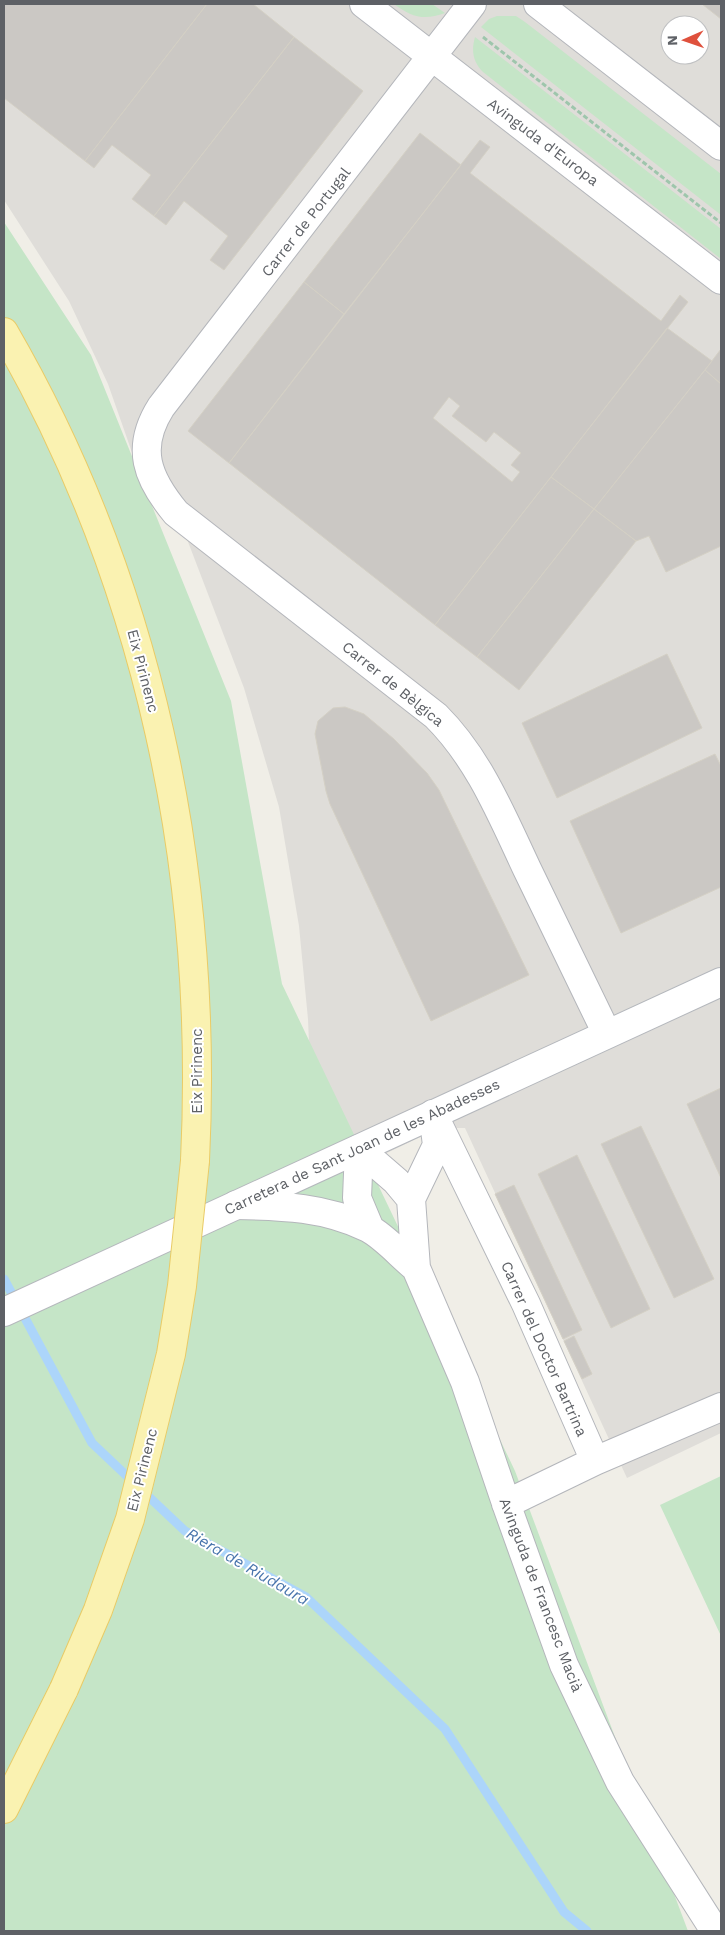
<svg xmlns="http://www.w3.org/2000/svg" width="725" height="1935" viewBox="0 0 725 1935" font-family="'Work Sans',sans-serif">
	<rect width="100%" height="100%" fill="#f0eee7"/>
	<path fill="#dfddd9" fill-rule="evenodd" d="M4 4H721V1433L627 1478 465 1128H444L418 1138 308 1191 311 1093 308 1019 299 926 279 807 244 688 185 534 135 461 108 384 69 301 4 200ZM670 25H700V55H670Z"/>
	<path fill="#c5e5c7" d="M394 4H432L445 13C424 21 411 17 394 4Z
		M497 16H516L525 22 721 174V215L481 27 489 19Z
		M475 37 721 229V259L483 72C473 62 471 51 475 37Z
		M4 222 91 355 231 701 282 984 515 1471 688 1931H4Z
		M721 1476V1636L660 1505Z"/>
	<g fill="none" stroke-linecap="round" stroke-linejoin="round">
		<path stroke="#acd5fa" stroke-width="9" d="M4 1279 92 1443 185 1531 306 1597 445 1729 564 1912 587 1931"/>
	</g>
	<path fill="#cbc8c4" stroke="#d4d0c5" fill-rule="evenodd" d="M4 4H207L85 161 4 98Z
		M207 4H253L294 37 154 216 132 199 151 175 112 145 94 168 85 161Z
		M702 4H721V19Z
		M294 37 363 91 224 270 210 260 228 236 184 201 166 225 154 216Z
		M420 133 461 165 344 314 304 282Z
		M480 140 490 147 470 173 661 321 680 295 688 302 435 625 229 463ZM449 397 460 406 452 416 486 442 494 432 521 453 511 465 520 472 512 482 433 418Z
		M304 282 344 314 229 463 188 431Z
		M667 328 712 361 594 509 551 477Z
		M721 349V384L705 370Z
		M705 370 721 384V546L666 572 649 536 636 541 594 509Z
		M551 477 594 509 477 657 435 625Z
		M594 509 636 541 519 690 477 657Z
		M667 654 702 728 557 798 522 723Z
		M345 707 364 714 394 739 427 773 439 790 529 975 431 1021 330 804 326 791 315 734 318 721 333 708Z
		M715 754 721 766V887L621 933 570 821Z
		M721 1088V1178L687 1104Z
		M641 1126 714 1279 674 1298 601 1144Z
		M577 1155 650 1309 611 1328 538 1174Z
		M514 1185 582 1330 563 1339 495 1194Z
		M574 1336 592 1374 582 1379 564 1341Z"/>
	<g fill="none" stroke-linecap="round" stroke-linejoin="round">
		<defs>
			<path id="street" d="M364 4 721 280
				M472 4C369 139 265 273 161 407 135 448 147 478 176 513L436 716C479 759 501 814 527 869 554 924 580 979 607 1034
				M538 4 721 146
				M433 1114 437 1145 411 1199 416 1268 465 1382 508 1509 564 1665 620 1782 715 1931
				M437 1122 526 1304 595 1461 721 1407
				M359 1149 357 1198 370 1229
				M359 1149 396 1181 411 1199
				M236 1205C283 1206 325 1207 368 1228 385 1237 401 1256 416 1268
				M506 1504 595 1461"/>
			<path id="secondary" d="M4 1312 721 982"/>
			<path id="primary" d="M4 332C150 584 209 872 195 1161
				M4 1809 64 1689"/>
		</defs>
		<use href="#street" stroke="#b4b6bb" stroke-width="30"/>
		<use href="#secondary" stroke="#b5b8bd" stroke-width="30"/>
		<use href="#primary" stroke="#e9cb66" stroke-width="30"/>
		<path stroke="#9ec6ac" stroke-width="3" stroke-dasharray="5 2.5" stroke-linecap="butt" d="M483 37 721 223"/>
		<use href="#street" stroke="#fff" stroke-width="28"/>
		<use href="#secondary" stroke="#fff" stroke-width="28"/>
		<use href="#primary" stroke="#faf2b1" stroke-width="28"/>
		<defs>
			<path id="primary-bridge" d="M64 1689 98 1610 130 1519 171 1354 182 1286 195 1161"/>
		</defs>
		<use href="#primary-bridge" stroke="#e9cb66" stroke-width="30" stroke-linecap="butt"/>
		<use href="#primary-bridge" stroke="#faf2b1" stroke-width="28"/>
	</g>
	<g text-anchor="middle" stroke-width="4" stroke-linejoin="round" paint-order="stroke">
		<g font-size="15" fill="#5e6166" stroke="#fff">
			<text transform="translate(543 142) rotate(37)" y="5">Avinguda d'Europa</text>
			<text transform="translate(306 222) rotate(-52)" y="5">Carrer de Portugal</text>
			<text transform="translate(143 671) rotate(75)" y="5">Eix Pirinenc</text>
			<text transform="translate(393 684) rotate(39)" y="5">Carrer de Bèlgica</text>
			<text transform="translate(197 1071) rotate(-90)" y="5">Eix Pirinenc</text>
			<text transform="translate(362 1147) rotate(-25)" y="5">Carretera de Sant Joan de les Abadesses</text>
			<text transform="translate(544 1349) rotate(66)" y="5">Carrer del Doctor Bartrina</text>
			<text transform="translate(142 1470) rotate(-76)" y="5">Eix Pirinenc</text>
			<text transform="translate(541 1595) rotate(69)" y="5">Avinguda de Francesc Macià</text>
		</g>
		<g font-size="16" font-style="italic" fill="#4975ac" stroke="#fff">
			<text transform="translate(248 1566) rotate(30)" y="6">Riera de Riudaura</text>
		</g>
	</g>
	<rect width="725" height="1935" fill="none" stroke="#5e6166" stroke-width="10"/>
	<g transform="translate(685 40) rotate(268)"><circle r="24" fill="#ffffff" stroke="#bfc0c2"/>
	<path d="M0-4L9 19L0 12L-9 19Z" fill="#df513d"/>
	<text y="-8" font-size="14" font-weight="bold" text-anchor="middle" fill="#5e6166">N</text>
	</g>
</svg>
